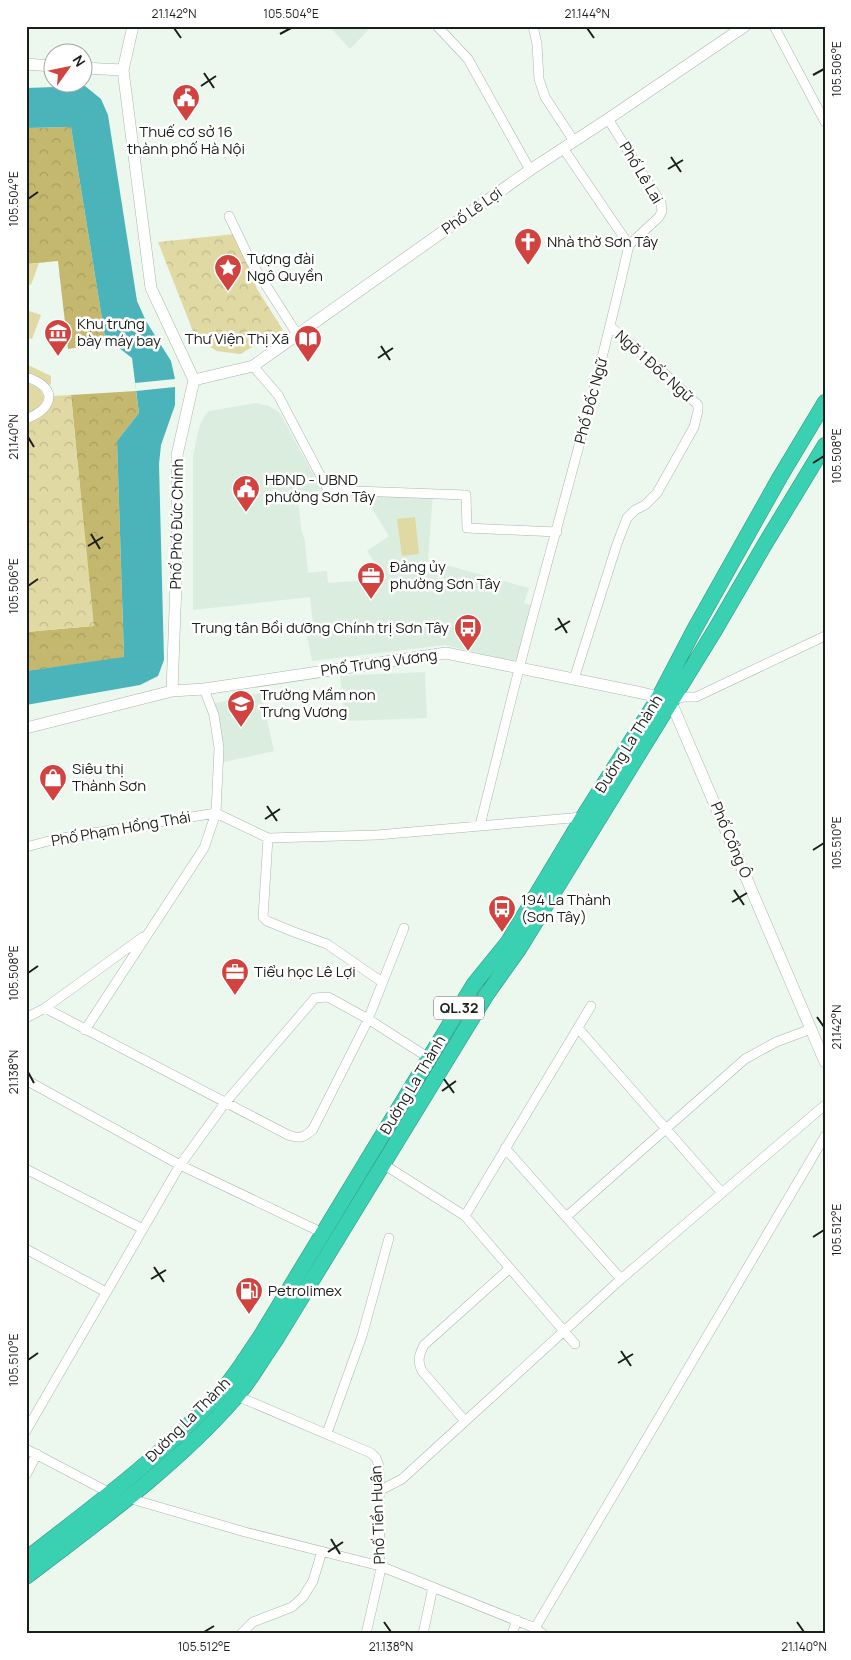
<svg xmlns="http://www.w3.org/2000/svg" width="851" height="1660" viewBox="0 0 851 1660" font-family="Manrope,sans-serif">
	<defs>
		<pattern id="forest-crowns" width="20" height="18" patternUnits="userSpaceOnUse" patternTransform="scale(1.25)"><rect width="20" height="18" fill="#c4b86e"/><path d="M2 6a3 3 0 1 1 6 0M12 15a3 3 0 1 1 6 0" fill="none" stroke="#a89e5f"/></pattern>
		<pattern id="park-crowns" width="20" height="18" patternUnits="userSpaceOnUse" patternTransform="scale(1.25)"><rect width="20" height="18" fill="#e1d9a4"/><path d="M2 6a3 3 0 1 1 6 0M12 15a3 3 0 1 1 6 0" fill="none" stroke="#c0ba8d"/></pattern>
	</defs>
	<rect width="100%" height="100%" fill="#ecf7ee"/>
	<path fill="#dbedde" d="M329 26H372L350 49Z
		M256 403 269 406 280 413 322 491 298 499 301 528 305 542 308 573 327 571 328 583 384 579V575L367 551 389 536 361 491 433 493 428 560 529 588 524 603 533 606 518 663 445 645 312 661 307 636 314 634 310 597 193 610V456L199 428 204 417 209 411Z
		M425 672 427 718 345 721 340 676Z
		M261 693 274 751 220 763 207 705Z"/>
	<path fill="#e1d9a4" d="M39 263 31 285 26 283V264Z
		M26 310 41 315 32 339 26 337Z
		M26 364 51 376V385L26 375Z
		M26 382 40 389 44 397 41 407 26 415Z
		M415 517 419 554 402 556 397 519Z"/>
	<path fill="url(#forest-crowns)" d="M71 127 105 337 87 346 68 349 58 261 26 264V128Z
		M136 391 139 413 117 441 124 658 26 671V632L93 626 71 395Z"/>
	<path fill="url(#park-crowns)" d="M235 234 257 289 283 330 240 354 217 351 196 339 158 242Z
		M71 395 94 626 26 632V423C41 418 51 412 53 396Z"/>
	<path fill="#4ab4ba" d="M85 86 101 99 108 115 137 301 146 321 171 361 175 379V405L161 445 159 464 164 660 158 676 140 685 26 705V671L124 657 117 441 139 413 132 358 105 337 71 127 26 128V88Z"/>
	<path fill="#ecf7ee" d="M175 379V387L136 391 135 383Z"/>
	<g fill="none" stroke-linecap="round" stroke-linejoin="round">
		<defs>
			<path id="street" d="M437 26 468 59 530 170
				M533 26 537 44 539 79 545 97 574 141
				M774 26 825 122
				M608 119 661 203 662 211 659 217 629 245
				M229 216 251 262 297 334
				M253 366 278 395 328 490 466 495 467 528 557 532
				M26 377C58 387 55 408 26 419
				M574 679 617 544 627 518 635 510 645 505 657 493 694 427 698 411V405L649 359 611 327
				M672 701 683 697H696L825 636
				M216 813 268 838 377 835 583 817
				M480 825C500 747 518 668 540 590 571 475 603 361 629 245L563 148
				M268 838 263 917 267 921 294 932 327 944 382 982
				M26 847 56 839 216 813
				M45 1008 288 1135C300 1139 304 1138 313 1129L367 1022 404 928
				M26 1018 45 1008 143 937
				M578 1028 722 1193
				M85 1030 204 848 216 813 219 748 214 715 204 689
				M26 1080 180 1165 323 1233
				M505 1148 621 1279
				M383 1164 465 1216 575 1344
				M26 1169 143 1229
				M465 1216 591 1006
				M566 1217 745 1059 776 1042 811 1029
				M26 1249 106 1292
				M237 1396 371 1453 376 1458 379 1466 380 1573 366 1634
				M465 1421 422 1371C417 1361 419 1355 424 1345L510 1268
				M26 1431 180 1165 225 1103 315 998 328 997 368 1019 429 1058
				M327 1433 362 1336 389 1238
				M26 1449 110 1493
				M26 1475 37 1454
				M379 1491 402 1479 621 1279 825 1105
				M128 1498 245 1532 380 1566 535 1628 543 1634
				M535 1628 825 1136
				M241 1634 253 1622 292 1607 303 1597 313 1581 322 1551
				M423 1634 433 1587
				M512 1634 517 1620"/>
			<path id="secondary" d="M133 26 123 70 151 288 194 380 177 455V556L172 691
				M26 64 52 66
				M82 68 123 70
				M194 380 253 366 530 170 608 119 745 26
				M26 728 172 691 204 689 446 653 637 692 659 697 671 702 825 1062"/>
			<path id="highway" d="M26 1559C94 1506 165 1454 222 1390 237 1374 248 1354 260 1337L474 984 508 942 583 817 659 697 694 630 780 477 825 402
				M26 1577C99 1521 175 1467 236 1397 251 1380 262 1359 275 1341L487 994 519 949 715 630 765 544 825 445"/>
		</defs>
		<use href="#street" stroke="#abb6ad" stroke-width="10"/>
		<use href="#secondary" stroke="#abb6ad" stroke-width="12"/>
		<use href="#highway" stroke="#2f937d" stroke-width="16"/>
		<use href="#street" stroke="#fff" stroke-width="9"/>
		<use href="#secondary" stroke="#fff" stroke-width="11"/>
		<use href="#highway" stroke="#3ad1b2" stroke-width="15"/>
	</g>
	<path fill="none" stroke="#1b1f1b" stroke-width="2" d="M174 28 181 38M587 28 594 38M280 34 291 28M204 73 214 88M813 75 824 69M201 86 216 76M671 157 681 172M668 169 683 160M28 199 38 192M381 346 390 360M378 358 393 348M28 437 34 447M813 463 824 456M91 534 100 549M88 546 103 537M28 586 38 579M558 618 567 633M555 630 570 621M267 806 277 821M265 819 280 809M813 850 824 843M734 890 744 905M732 902 747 893M28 973 38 966M817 1017 824 1027M28 1072 34 1083M444 1079 454 1093M442 1091 456 1081M813 1237 824 1230M154 1267 164 1282M151 1279 166 1270M621 1351 631 1366M28 1360 38 1353M618 1363 633 1354M331 1539 340 1554M328 1552 343 1542M384 1622 391 1632M797 1622 804 1632M204 1632 214 1626"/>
	<defs>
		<symbol id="civic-pin" viewBox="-11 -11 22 30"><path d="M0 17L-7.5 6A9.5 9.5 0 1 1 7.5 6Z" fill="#d24340" stroke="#fff"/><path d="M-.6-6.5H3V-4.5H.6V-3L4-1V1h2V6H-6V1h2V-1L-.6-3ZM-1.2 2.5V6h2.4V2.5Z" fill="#fff"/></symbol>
		<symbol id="church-pin" viewBox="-11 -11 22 30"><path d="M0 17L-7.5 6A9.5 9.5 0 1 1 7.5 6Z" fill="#d24340" stroke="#fff"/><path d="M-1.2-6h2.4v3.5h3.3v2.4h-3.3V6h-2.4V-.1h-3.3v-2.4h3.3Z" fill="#fff"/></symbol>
		<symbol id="sight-pin" viewBox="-11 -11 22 30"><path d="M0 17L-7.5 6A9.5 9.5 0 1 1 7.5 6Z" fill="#d24340" stroke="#fff"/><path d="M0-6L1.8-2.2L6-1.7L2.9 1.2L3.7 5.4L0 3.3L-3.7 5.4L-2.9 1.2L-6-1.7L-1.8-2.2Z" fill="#fff"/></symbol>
		<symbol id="museum-pin" viewBox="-11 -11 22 30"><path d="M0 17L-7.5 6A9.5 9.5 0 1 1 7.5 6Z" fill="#d24340" stroke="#fff"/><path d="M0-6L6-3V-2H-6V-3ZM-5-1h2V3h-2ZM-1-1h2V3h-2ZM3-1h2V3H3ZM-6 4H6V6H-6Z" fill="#fff"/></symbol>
		<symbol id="library-pin" viewBox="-11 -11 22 30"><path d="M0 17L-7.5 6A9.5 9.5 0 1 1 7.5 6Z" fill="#d24340" stroke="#fff"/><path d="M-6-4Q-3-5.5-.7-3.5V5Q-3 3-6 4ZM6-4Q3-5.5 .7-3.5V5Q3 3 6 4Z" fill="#fff"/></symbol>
		<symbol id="office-pin" viewBox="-11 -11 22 30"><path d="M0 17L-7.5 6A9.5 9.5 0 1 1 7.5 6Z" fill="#d24340" stroke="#fff"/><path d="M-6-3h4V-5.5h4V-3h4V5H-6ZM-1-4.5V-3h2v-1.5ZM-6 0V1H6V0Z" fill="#fff"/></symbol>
		<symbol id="bus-pin" viewBox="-11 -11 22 30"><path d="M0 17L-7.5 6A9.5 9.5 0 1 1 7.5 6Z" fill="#d24340" stroke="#fff"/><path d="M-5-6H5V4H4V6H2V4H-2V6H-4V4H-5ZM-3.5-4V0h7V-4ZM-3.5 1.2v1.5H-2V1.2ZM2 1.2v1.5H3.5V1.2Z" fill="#fff"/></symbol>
		<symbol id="school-pin" viewBox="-11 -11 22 30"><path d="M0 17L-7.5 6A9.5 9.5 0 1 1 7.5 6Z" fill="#d24340" stroke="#fff"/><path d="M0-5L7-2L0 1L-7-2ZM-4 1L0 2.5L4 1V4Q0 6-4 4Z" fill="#fff"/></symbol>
		<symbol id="shop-pin" viewBox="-11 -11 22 30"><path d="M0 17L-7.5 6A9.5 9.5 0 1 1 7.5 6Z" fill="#d24340" stroke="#fff"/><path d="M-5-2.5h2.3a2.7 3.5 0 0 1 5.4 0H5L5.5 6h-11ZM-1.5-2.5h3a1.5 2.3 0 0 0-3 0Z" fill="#fff"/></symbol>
		<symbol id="fuel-pin" viewBox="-11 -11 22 30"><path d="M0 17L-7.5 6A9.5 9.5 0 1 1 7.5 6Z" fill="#d24340" stroke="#fff"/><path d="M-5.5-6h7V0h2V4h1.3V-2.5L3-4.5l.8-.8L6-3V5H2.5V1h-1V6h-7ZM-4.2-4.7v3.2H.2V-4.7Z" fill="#fff"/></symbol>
	</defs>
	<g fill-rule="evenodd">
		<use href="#civic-pin" x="170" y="82" width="32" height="43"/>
		<use href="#church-pin" x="512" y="226" width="32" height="43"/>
		<use href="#sight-pin" x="212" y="252" width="32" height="43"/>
		<use href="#museum-pin" x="42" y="317" width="32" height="43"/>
		<use href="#library-pin" x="292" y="323" width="32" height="43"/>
		<use href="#civic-pin" x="230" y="473" width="32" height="43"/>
		<use href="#office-pin" x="355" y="560" width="32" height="43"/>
		<use href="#bus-pin" x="452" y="612" width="32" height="43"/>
		<use href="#school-pin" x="225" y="688" width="32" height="43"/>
		<use href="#shop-pin" x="37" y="762" width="32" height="43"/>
		<use href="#bus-pin" x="486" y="893" width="32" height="43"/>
		<use href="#office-pin" x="219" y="956" width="32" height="43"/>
		<use href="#fuel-pin" x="233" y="1275" width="32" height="43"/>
	</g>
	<g text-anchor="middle" stroke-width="5" stroke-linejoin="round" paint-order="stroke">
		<rect fill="#fff" stroke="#5f625f" stroke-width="1" x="434" y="996.5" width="50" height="23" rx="4"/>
		<g font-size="14" font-weight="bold" fill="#1b1f1b">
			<text x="459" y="1013">QL.32</text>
		</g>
		<g font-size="15" fill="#1b1f1b" stroke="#fff" text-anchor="start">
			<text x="186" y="137" text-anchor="middle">Thuế cơ sở 16<tspan x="186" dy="17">thành phố Hà Nội</tspan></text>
			<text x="547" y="247">Nhà thờ Sơn Tây</text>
			<text x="247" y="264">Tượng đài<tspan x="247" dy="17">Ngô Quyền</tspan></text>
			<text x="77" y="329">Khu trưng<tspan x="77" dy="17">bày máy bay</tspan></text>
			<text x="289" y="344" text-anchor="end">Thư Viện Thị Xã</text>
			<text x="265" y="485">HĐND - UBND<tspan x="265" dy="17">phường Sơn Tây</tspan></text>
			<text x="390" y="572">Đảng ủy<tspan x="390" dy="17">phường Sơn Tây</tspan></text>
			<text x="449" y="633" text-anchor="end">Trung tân Bồi dưỡng Chính trị Sơn Tây</text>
			<text x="260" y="700">Trường Mầm non<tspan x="260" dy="17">Trưng Vương</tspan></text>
			<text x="72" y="774">Siêu thị<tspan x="72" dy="17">Thành Sơn</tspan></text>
			<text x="521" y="905">194 La Thành<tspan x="521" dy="17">(Sơn Tây)</tspan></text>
			<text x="254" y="977">Tiểu học Lê Lợi</text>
			<text x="268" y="1296">Petrolimex</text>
		</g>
		<g font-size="15" fill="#1b1f1b" stroke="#fff">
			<text transform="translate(641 173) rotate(59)" y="5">Phố Lê Lai</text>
			<text transform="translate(472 211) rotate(-35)" y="5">Phố Lê Lợi</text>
			<text transform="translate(654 366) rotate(42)" y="5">Ngõ 1 Đốc Ngữ</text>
			<text transform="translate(591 401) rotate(-75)" y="5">Phố Đốc Ngữ</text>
			<text transform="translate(177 524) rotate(-89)" y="5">Phố Phó Đức Chính</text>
			<text transform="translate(379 663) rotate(-8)" y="5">Phố Trưng Vương</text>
			<text transform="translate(629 744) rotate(-58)" y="5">Đường La Thành</text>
			<text transform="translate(121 829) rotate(-10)" y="5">Phố Phạm Hồng Thái</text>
			<text transform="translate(731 840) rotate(67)" y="5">Phố Cổng Ô</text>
			<text transform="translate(413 1085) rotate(-59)" y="5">Đường La Thành</text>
			<text transform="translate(188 1420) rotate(-45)" y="5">Đường La Thành</text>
			<text transform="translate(378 1515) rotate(-92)" y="5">Phố Tiền Huân</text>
		</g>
	</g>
	<rect width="851" height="1660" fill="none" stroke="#ffffff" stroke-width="55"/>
	<g transform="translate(68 68) rotate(57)"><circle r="24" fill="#ffffff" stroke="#a4a5a4"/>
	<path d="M0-4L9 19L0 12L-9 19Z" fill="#d24340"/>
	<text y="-8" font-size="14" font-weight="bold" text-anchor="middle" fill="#1b1f1b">N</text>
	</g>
	<rect x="28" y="28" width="796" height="1604" fill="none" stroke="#1b1f1b" stroke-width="2"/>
	<g font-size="12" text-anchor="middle" fill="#1b1f1b">
		<text x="174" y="18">21.142°N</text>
		<text x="291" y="18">105.504°E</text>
		<text x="587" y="18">21.144°N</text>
		<text transform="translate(837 69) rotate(-90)" y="4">105.506°E</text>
		<text transform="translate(14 199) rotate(-90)" y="4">105.504°E</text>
		<text transform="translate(14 437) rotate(-90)" y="4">21.140°N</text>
		<text transform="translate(837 456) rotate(-90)" y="4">105.508°E</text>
		<text transform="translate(14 586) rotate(-90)" y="4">105.506°E</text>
		<text transform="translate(837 843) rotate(-90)" y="4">105.510°E</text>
		<text transform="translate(14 973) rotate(-90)" y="4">105.508°E</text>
		<text transform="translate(837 1027) rotate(-90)" y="4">21.142°N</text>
		<text transform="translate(14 1072) rotate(-90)" y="4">21.138°N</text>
		<text transform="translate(837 1230) rotate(-90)" y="4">105.512°E</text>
		<text transform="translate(14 1360) rotate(-90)" y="4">105.510°E</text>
		<text x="204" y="1651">105.512°E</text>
		<text x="391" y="1651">21.138°N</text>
		<text x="804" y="1651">21.140°N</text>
	</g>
</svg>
